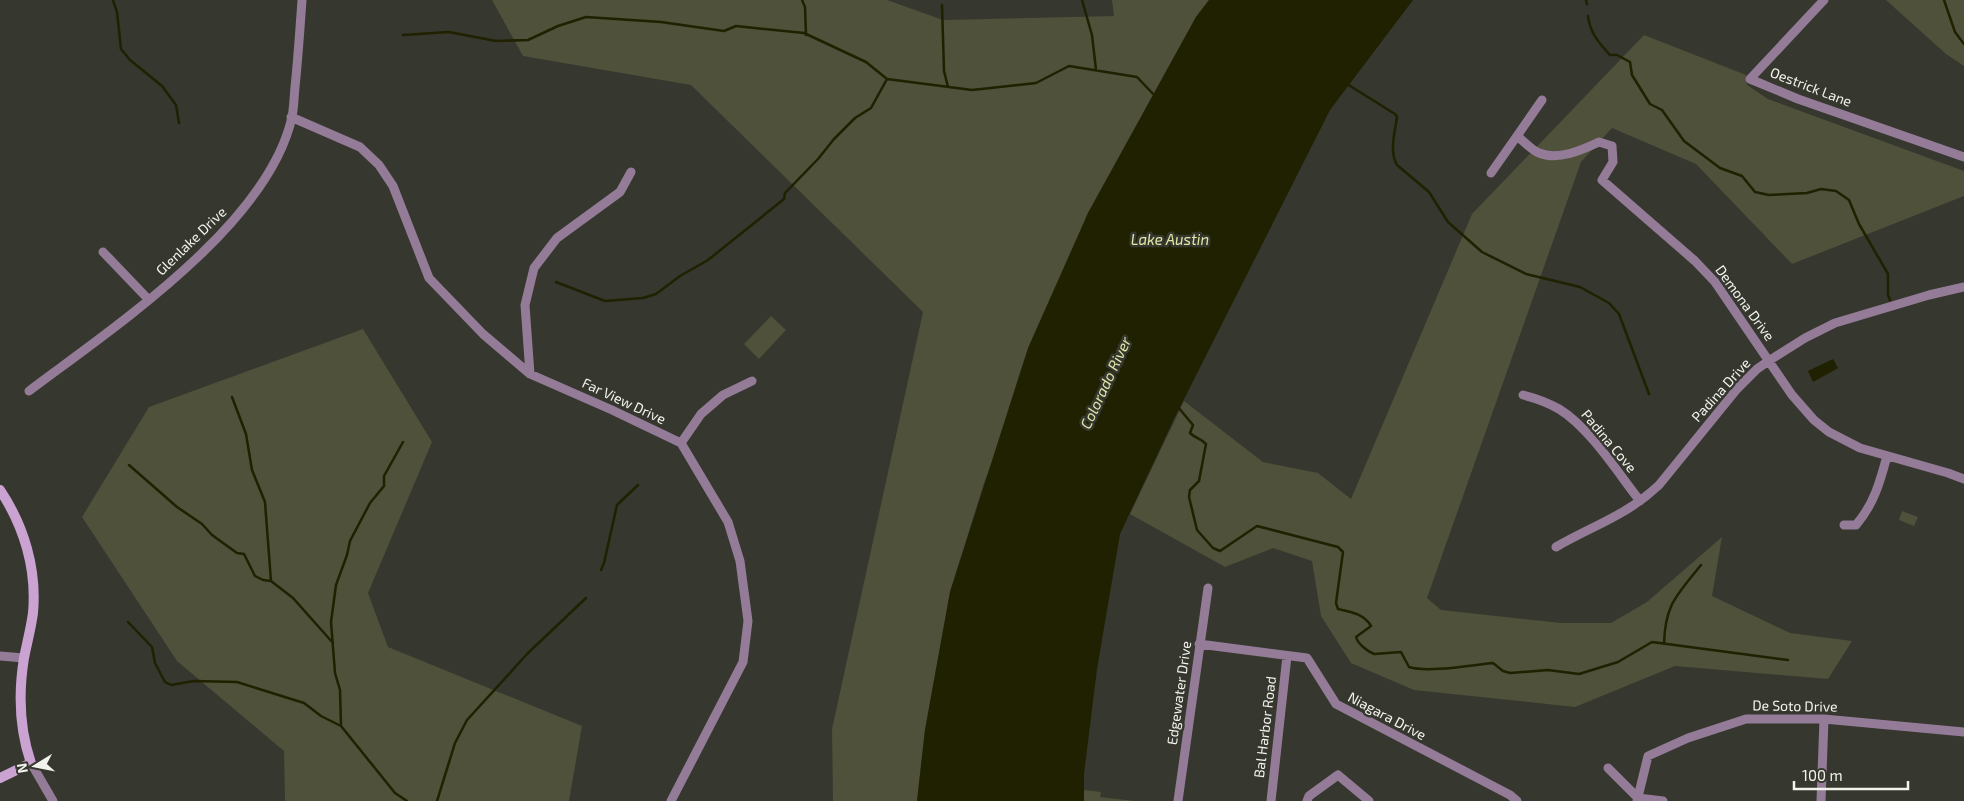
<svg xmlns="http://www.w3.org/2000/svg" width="1964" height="801" viewBox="0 0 1964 801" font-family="'Exo 2',sans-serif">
	<rect width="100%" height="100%" fill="#36372e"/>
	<path fill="#4f513a" d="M492 0H887L943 20 1114 16 1112 0H1209L1196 17 1088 213 984 483 950 592 925 730 917 801H833L832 729 923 312 691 85 523 56Z
		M1886 0H1964V66L1946 54Z
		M1644 35 1746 75 1747 85 1768 99 1964 171V196L1792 264 1696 164 1612 128 1581 162 1427 598 1441 610 1561 623H1611L1647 602 1722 537 1712 596 1790 633 1852 641 1828 679 1675 666 1575 707 1414 690 1351 663 1321 616 1312 561 1273 548 1225 567 1130 514 1184 401 1263 462 1318 473 1351 499 1472 214Z
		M771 316 786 330 759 359 744 344Z
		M363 329 432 442 368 593 388 647 582 726 569 801H285L284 751 177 661 82 517 149 407Z
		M1902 511 1918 517 1914 526 1899 520Z
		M1084 790 1101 792 1100 797 1135 801H1084Z"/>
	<path fill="#1f2100" d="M1209 0H1413L1330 110 1175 417 1120 534 1097 669 1084 774V801H917L925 730 950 592 1028 348 1088 213 1196 17Z
		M1833 359 1838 368 1813 382 1808 371Z"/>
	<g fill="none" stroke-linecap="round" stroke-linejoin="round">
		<path stroke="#1f2100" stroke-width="2.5" d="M113 0 117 12 121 49 130 60 162 86 176 105 179 123
			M802 0 805 7 806 35
			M1082 0 1092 35 1096 70
			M1586 0 1587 4
			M1944 0 1955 32 1964 44
			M942 5 944 71 948 87
			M1588 16C1590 33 1599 43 1610 55H1617L1630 62 1632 75 1650 104 1662 110 1684 141 1720 168 1742 176 1755 192 1769 195 1807 193 1821 189 1836 191 1849 200 1859 224 1888 274V295L1890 300
			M403 35 449 32 496 41 528 40 558 26 586 17 661 22 724 31 736 26 804 33 866 62 887 79 972 90 1036 83 1069 66 1137 77 1156 97
			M1347 84 1395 114 1397 117C1395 131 1389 152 1397 165L1429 192 1448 222 1482 252 1526 274 1580 287 1609 303 1619 314 1649 394
			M556 282 605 301 643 298 656 294 680 276 708 260 784 199 785 193 818 159 834 139 855 118 871 108 887 79
			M232 397 246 434 252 470 265 502 271 581
			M1178 407 1193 425 1190 433C1195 438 1200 438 1206 444L1199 481 1190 490 1189 497 1197 530 1213 548 1220 551 1257 526 1338 547 1343 552 1336 603 1338 609C1351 612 1364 614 1371 626L1356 637C1358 644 1367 651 1374 654L1401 652 1409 667C1429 673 1471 665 1493 663L1503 671 1510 673 1548 670 1579 674 1618 662 1652 642 1788 660
			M403 442 384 476V486L370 503 350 541 347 555 336 585 331 622 335 673 340 690 341 726 395 793 407 801
			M129 465 177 507 202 524 212 535 237 553 244 554 255 576 263 580 271 581 293 598 333 643
			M601 570 604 563 617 505 638 485
			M128 622 152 647 155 663 165 682 171 685 194 681 237 682 304 703 321 716 341 726
			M1664 644C1665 604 1677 595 1701 565
			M437 801 455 743 467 720 528 653 586 598"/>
		<path stroke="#947c99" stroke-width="9" d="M1824 0 1750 79 1798 99 1964 157
			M1542 100 1517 136C1524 141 1531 150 1539 153 1558 161 1582 150 1599 142L1612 146 1613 162 1602 180 1695 261 1715 282 1792 395 1814 420 1829 432 1860 448 1948 473 1964 479
			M291 117 360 147 379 165 393 186 429 278 483 334 530 374 612 410 681 443 728 522 740 561 748 621 743 662 671 801
			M1491 173 1517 136
			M103 252 149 300
			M530 374 525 305 534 268 557 238 620 192 631 172
			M29 391C114 327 268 225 292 117 294 107 294 97 295 87 298 58 300 29 302 0
			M1523 395C1535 398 1547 402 1559 409 1589 427 1618 473 1640 501
			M681 443 701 414 723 395 752 381
			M1844 525H1856C1874 504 1880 482 1887 456
			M1556 547C1594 525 1626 516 1659 485L1737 389 1757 369 1770 360 1805 338 1835 323 1929 295 1964 287
			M1199 644 1307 658 1336 704 1510 795 1517 801
			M0 656 24 658
			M31 763 53 801
			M1608 768 1638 798 1663 801
			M1178 801 1208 588
			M1271 801 1287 656
			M1307 801 1309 796 1338 775 1369 801
			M1637 801 1648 756 1688 738 1746 719H1824L1964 732
			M1821 801 1824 719"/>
		<path stroke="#caa3d2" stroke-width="10" d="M0 490C24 526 37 569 33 613 31 628 27 643 24 658 18 695 19 728 31 763L0 778"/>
	</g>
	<g text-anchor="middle" stroke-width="5" stroke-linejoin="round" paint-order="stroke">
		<g font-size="14" fill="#f2f3ed" stroke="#36372e">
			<text transform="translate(1811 87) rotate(21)" y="5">Oestrick Lane</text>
			<text transform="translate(191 241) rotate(-44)" y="5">Glenlake Drive</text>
			<text transform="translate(1745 303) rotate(54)" y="5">Demona Drive</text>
			<text transform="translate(1721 390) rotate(-48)" y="5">Padina Drive</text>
			<text transform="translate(624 401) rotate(25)" y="5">Far View Drive</text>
			<text transform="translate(1609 441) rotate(50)" y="5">Padina Cove</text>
			<text transform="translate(1179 693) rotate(-82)" y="5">Edgewater Drive</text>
			<text transform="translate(1795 706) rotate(1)" y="5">De Soto Drive</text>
			<text transform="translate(1387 716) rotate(28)" y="5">Niagara Drive</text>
			<text transform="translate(1265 727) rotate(-83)" y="5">Bal Harbor Road</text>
		</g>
		<g font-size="15" font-style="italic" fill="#e0e6a6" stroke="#36372e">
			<text x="1170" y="245">Lake Austin</text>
			<text transform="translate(1106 383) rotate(-65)" y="5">Colorado River</text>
		</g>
	</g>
	<g transform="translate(35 766) rotate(260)" stroke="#36372e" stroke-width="4" paint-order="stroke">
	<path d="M0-4L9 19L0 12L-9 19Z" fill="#f2f3ed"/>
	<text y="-8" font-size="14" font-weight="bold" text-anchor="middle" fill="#f2f3ed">N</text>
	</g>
	<path d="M1794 781v8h114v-8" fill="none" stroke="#f2f3ed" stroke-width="2.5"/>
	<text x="1802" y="781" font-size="15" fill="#f2f3ed" stroke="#36372e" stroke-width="4" paint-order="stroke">100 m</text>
</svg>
